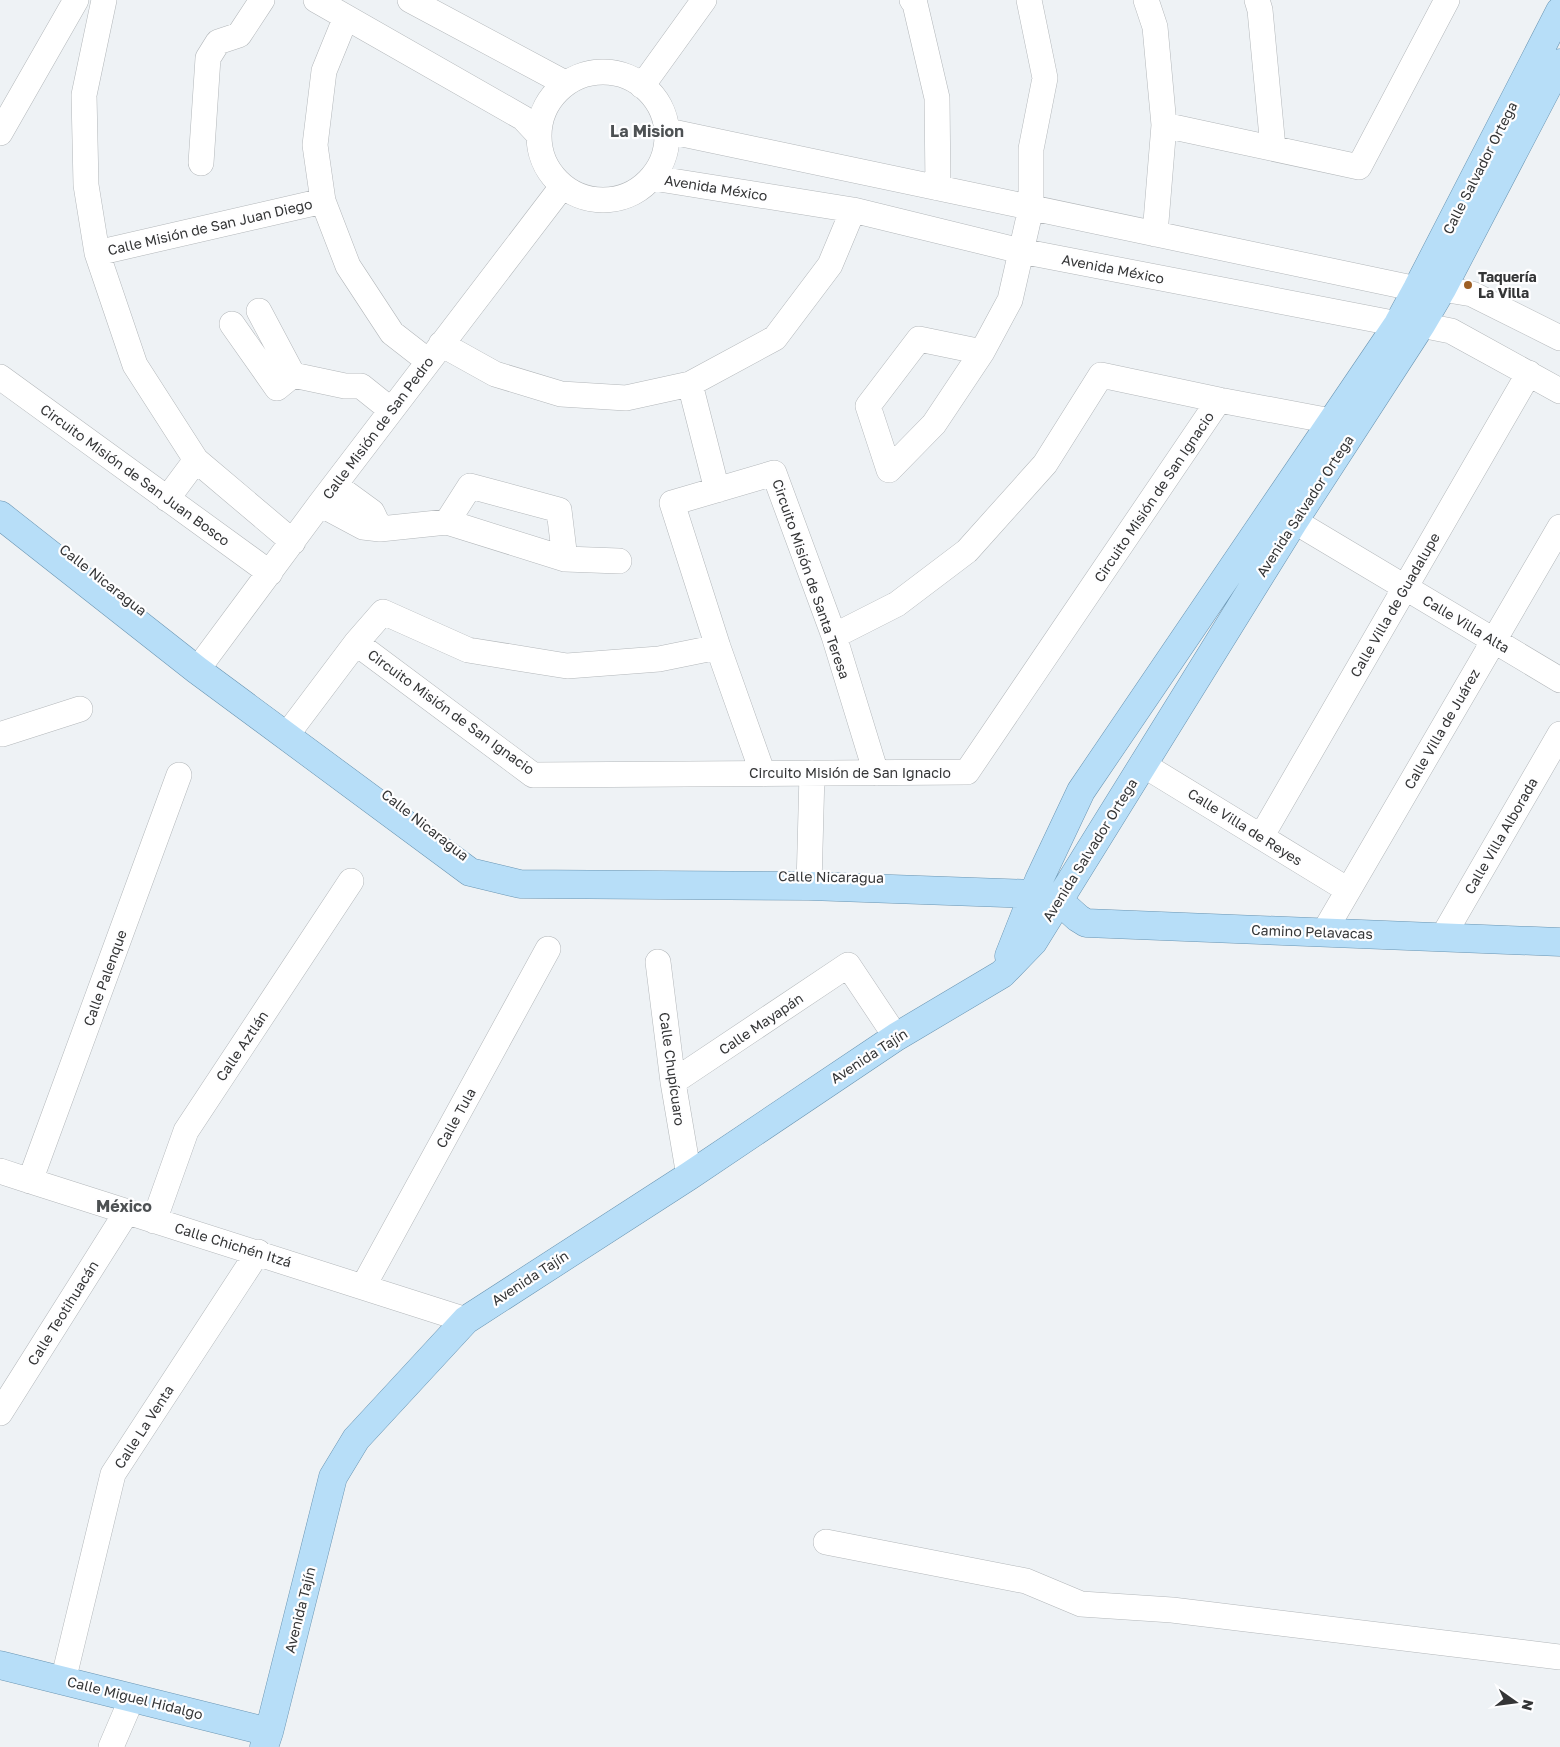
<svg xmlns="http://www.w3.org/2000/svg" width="1560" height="1747" viewBox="0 0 1560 1747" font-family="'Golos Text',sans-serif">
	<rect width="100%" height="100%" fill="#eef2f5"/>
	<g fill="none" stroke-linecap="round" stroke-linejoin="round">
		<defs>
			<path id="minor" d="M104 0 84 95 86 185 97 253 135 365 196 460 293 542
				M316 0 523 118 537 133
				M410 0 565 83
				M912 0 915 4 937 98 938 188
				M1146 0 1155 27 1164 125 1155 234
				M1257 0 1260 10 1273 148
				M346 17 324 71 315 145 323 201 348 266 392 333 428 361
				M539 136a64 64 0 1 1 128 0a64 64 0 1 1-128 0Z
				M642 86 704 0
				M1164 125 1359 167 1447 0
				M668 131 1417 289H1442L1472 294 1560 338
				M0 133 76 0
				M201 163 208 58 218 42 239 35 262 0
				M653 178 853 210 1021 251 1398 324 1421 325 1451 331 1560 391
				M97 253 323 201
				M259 311 293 375
				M232 324 277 388 293 375 345 386H361L391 410
				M441 344 495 374 561 394 626 398 690 384 775 338 830 265 853 210
				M982 352 919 339 868 406 889 470 934 424 982 352 1010 300 1031 208V149L1045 78 1029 0
				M0 377 270 573
				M690 384 717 490
				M335 485 372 512 380 529
				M167 499 196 460
				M320 504 363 527 380 529 447 522 565 559 619 561
				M1294 521 1560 680
				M447 522 470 486 559 510 565 559
				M834 636 897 604 967 551 1045 464 1101 375 1219 400 1331 421
				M356 643 533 775 967 772 1219 400
				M197 670 320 504 561 188
				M2 734 80 709
				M286 736 356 643 383 612 468 650 567 666 659 659 718 647
				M1142 764 1348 890
				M763 774 718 647 672 503 774 473 834 636 876 773
				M1261 837 1529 373
				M809 886 812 773
				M1324 932 1560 527
				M1442 938 1560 734
				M658 962 673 1082 689 1176
				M673 1082 848 965 896 1037
				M0 1171C155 1222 311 1270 466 1320
				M30 1181 179 775
				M154 1221 186 1131 351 881
				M363 1287 548 949
				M0 1413 126 1213
				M826 1542 1026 1581 1081 1604 1172 1610 1560 1657
				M63 1681 113 1474 258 1252
				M111 1747 132 1698"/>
			<path id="major" d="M0 515 197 670 470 872 520 884 809 886 1034 894 1068 909 1078 918 1086 923 1560 942
				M1009 956 1039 880 1081 791 1398 324 1417 289 1560 11
				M0 1665 269 1732
				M264 1747 269 1732 333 1477 356 1439 466 1320 689 1176 896 1037 1002 974 1033 942 1294 521 1421 325 1442 289 1560 63"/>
		</defs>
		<use href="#minor" stroke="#b3b7ba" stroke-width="26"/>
		<use href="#major" stroke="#6a95b2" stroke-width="29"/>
		<use href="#minor" stroke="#fff" stroke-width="25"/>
		<use href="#major" stroke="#b7def8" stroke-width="28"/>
	</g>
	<circle fill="#9d5f25" stroke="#fefeff" stroke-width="2" cx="1468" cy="285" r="5"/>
	<g text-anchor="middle" stroke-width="4.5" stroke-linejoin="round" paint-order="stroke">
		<g font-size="14" fill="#343536" stroke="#fefeff">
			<text transform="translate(1480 168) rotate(-63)" y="5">Calle Salvador Ortega</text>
			<text transform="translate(716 188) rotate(9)" y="5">Avenida México</text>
			<text transform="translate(210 227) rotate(-13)" y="5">Calle Misión de San Juan Diego</text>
			<text transform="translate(1113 269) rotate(11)" y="5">Avenida México</text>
			<text transform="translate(378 428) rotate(-53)" y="5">Calle Misión de San Pedro</text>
			<text transform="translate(135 475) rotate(36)" y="5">Circuito Misión de San Juan Bosco</text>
			<text transform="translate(1154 497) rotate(-56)" y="5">Circuito Misión de San Ignacio</text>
			<text transform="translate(1305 506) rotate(-57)" y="5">Avenida Salvador Ortega</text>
			<text transform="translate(811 579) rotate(71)" y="5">Circuito Misión de Santa Teresa</text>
			<text transform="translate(103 580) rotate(38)" y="5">Calle Nicaragua</text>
			<text transform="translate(1395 605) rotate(-60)" y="5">Calle Villa de Guadalupe</text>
			<text transform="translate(1466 624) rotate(31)" y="5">Calle Villa Alta</text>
			<text transform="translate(451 712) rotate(36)" y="5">Circuito Misión de San Ignacio</text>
			<text transform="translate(1442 729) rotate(-60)" y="5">Calle Villa de Juárez</text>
			<text x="850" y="778">Circuito Misión de San Ignacio</text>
			<text transform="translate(425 825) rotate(38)" y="5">Calle Nicaragua</text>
			<text transform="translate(1245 827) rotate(32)" y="5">Calle Villa de Reyes</text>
			<text transform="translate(1501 836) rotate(-60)" y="5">Calle Villa Alborada</text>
			<text transform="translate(1090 850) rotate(-58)" y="5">Avenida Salvador Ortega</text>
			<text transform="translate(831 877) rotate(1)" y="5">Calle Nicaragua</text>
			<text transform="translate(1312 932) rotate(2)" y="5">Camino Pelavacas</text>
			<text transform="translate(105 978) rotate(-70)" y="5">Calle Palenque</text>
			<text transform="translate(761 1024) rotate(-34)" y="5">Calle Mayapán</text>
			<text transform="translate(242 1046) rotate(-56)" y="5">Calle Aztlán</text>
			<text transform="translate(869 1056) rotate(-33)" y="5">Avenida Tajín</text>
			<text transform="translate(672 1069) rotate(82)" y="5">Calle Chupícuaro</text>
			<text transform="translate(456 1118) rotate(-61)" y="5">Calle Tula</text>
			<text transform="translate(233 1245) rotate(17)" y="5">Calle Chichén Itzá</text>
			<text transform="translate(530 1278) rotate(-33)" y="5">Avenida Tajín</text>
			<text transform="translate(63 1313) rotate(-58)" y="5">Calle Teotihuacán</text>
			<text transform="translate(144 1427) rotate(-57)" y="5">Calle La Venta</text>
			<text transform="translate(300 1610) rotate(-76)" y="5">Avenida Tajín</text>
			<text transform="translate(135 1698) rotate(14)" y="5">Calle Miguel Hidalgo</text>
		</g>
		<g font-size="14" font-weight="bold" fill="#343536" stroke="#fefeff" text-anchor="start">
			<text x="1478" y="282">Taquería<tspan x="1478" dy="16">La Villa</tspan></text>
		</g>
		<g font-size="16" font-weight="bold" fill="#4d5153" stroke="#fefeff">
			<text x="647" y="137">La Mision</text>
			<text x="124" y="1212">México</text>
		</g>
	</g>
	<g transform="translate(1515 1702) rotate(104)" stroke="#fefeff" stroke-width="4" paint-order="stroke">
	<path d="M0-4L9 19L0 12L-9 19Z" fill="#343536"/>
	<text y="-8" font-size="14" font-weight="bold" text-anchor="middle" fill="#343536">N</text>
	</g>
</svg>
